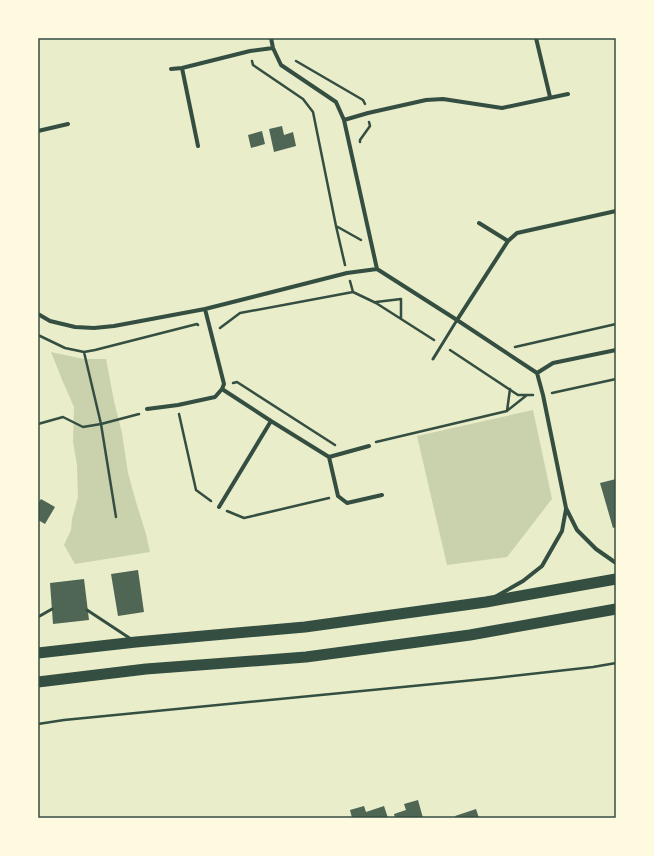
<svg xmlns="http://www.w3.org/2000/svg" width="654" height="856" viewBox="0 0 654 856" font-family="Commissioner,sans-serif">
	<rect width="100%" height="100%" fill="#e9edc9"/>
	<path fill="#cad2ad" d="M51 352 84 359H106L114 401 122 433 128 473 136 502 146 534 150 552 75 564 64 545 71 530 72 519 78 497 77 465 73 442 74 407 63 382Z
		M533 410 552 499 507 557 447 565 417 436Z"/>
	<path fill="#4f6655" d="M282 126 284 135 293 132 296 146 274 152 269 129Z
		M262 131 265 144 251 148 248 135Z
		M616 479V527L613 528 600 483Z
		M41 499 55 507 45 524 38 520V503Z
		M138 570 144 612 118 616 111 574Z
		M84 579 89 620 53 624 50 583Z
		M418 800 423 818H395L394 814 406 810 404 804Z
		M364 806 366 812 384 806 388 818H352L350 810Z
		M476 809 479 818H456L455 816Z"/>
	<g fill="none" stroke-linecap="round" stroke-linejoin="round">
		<path stroke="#344e41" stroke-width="2.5" d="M252 61 253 65 303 99 313 112 336 226 345 265
			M296 61 363 100 365 104
			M360 142V140L370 126 369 122
			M336 226 361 240
			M350 281 353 292 376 303 434 340
			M376 302 401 299V319
			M220 328 240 313 353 292
			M38 335 65 348 84 352 95 350 197 324 198 325
			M515 347 616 324
			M450 350 518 395H533
			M84 352 101 424 116 517
			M233 383 237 382 335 445
			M552 393 616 379
			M508 410 527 395
			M179 414 196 490 211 501
			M38 424 63 417 83 427 101 424 139 414
			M376 442 507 411 510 389
			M227 511 244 518 329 498
			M38 724 64 720 495 678 593 667 616 663"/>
		<path stroke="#344e41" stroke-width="3" d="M433 359 457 320
			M87 610 131 639
			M38 617 52 609"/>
		<path stroke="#344e41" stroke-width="4" d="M271 38 273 48 281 65 336 102 344 120 377 269 457 320 537 373
			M536 38 550 97
			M182 68 198 146
			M171 69 182 68 250 51 273 48
			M344 120 368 113 426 100 443 99 502 108 568 94
			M38 131 68 124
			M479 223 508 241
			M205 309 224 384 222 389 271 421 329 457 338 496 347 503 382 495
			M38 314 50 321 75 327 94 328 114 326 205 309 347 273 377 269
			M457 320 508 241 517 233 616 211
			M537 373 543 395 566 508 577 530 596 549 616 563
			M537 373 553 363 616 350
			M147 409 178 405 215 397 222 389
			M329 457 369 446
			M219 507 271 421
			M495 597 523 581 542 566 562 531 566 509"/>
		<path stroke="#344e41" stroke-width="11" d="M38 653 136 642 305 627 486 602 616 579
			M38 682 146 669 306 657 470 635 616 609"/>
	</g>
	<rect width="654" height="856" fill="none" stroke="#fefae0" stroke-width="78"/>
	<rect x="39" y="39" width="576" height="778" fill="none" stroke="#344e41" stroke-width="1.5"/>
</svg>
